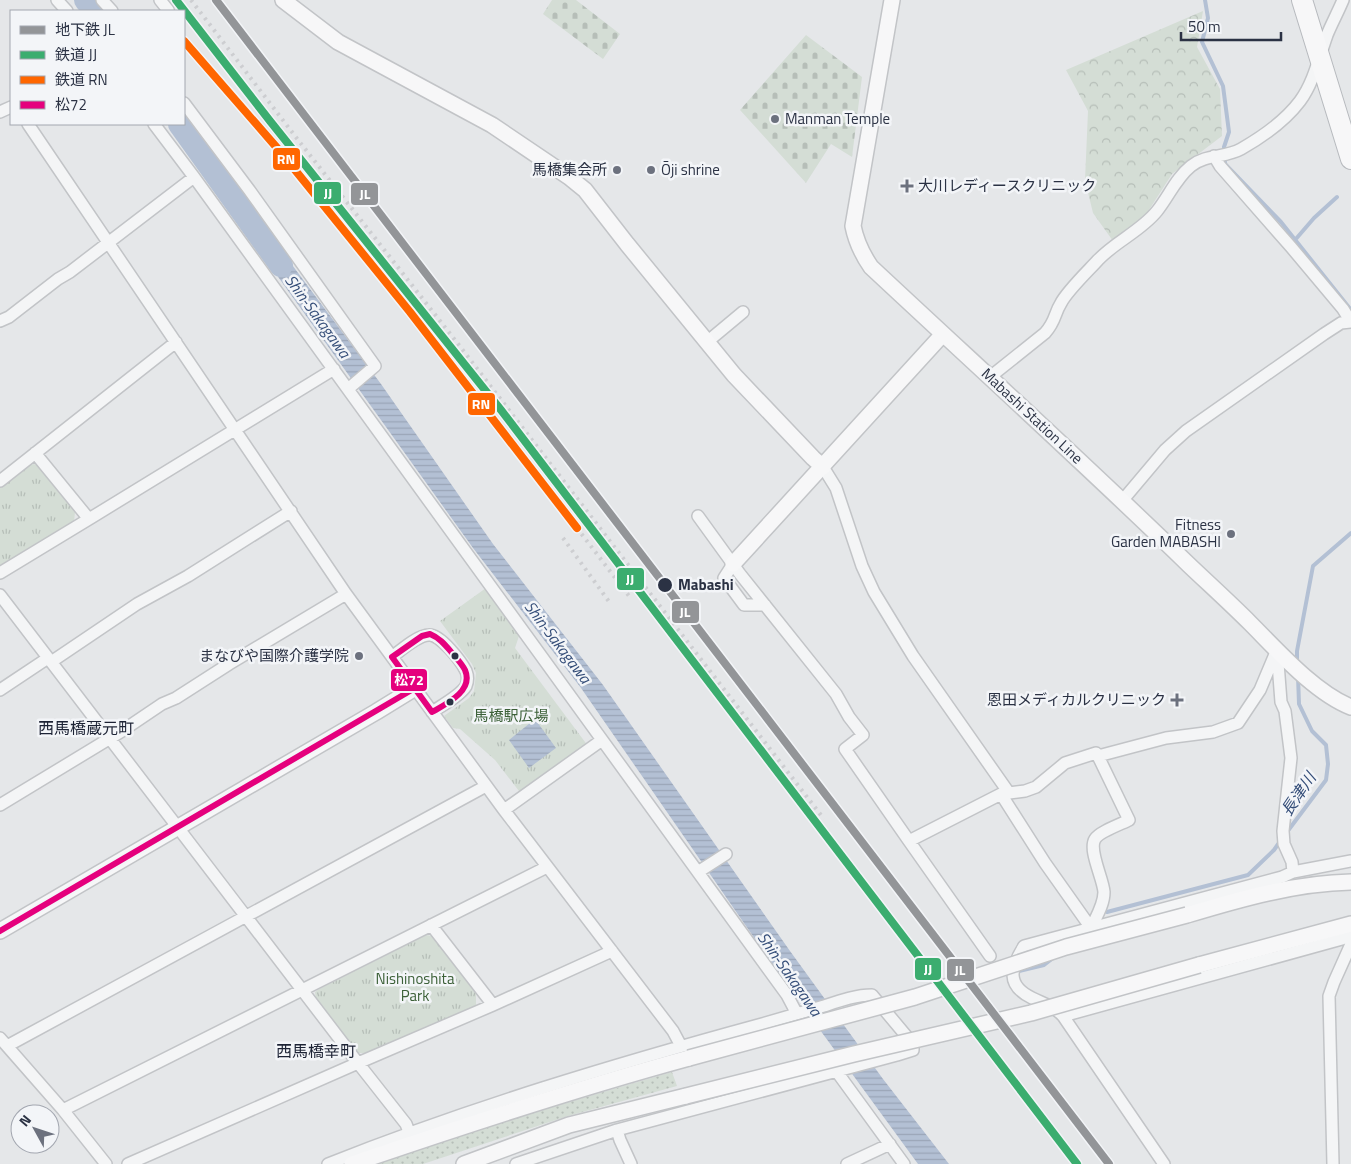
<svg xmlns="http://www.w3.org/2000/svg" width="1351" height="1164" viewBox="0 0 1351 1164" font-family="'Titillium Web','Noto Sans JP',sans-serif">
	<defs>
		<pattern id="grass-dots" width="8" height="8" patternUnits="userSpaceOnUse" patternTransform="scale(1.25)"><rect width="8" height="8" fill="#d4ddd5"/><path d="M2 2h.1M6 6h.1" fill="none" stroke="#b6beb8" stroke-width="1.8" stroke-linecap="round"/></pattern>
		<pattern id="forest-crowns" width="20" height="18" patternUnits="userSpaceOnUse" patternTransform="scale(1.25)"><rect width="20" height="18" fill="#d4ddd5"/><path d="M2 6a3 3 0 1 1 6 0M12 15a3 3 0 1 1 6 0" fill="none" stroke="#b6beb8"/></pattern>
		<pattern id="cemetery-stones" width="16" height="16" patternUnits="userSpaceOnUse" patternTransform="scale(1.25)"><rect width="16" height="16" fill="#d4ddd5"/><path d="M2 7V4a2 2 0 0 1 4 0v3zM10 15v-3a2 2 0 0 1 4 0v3z" fill="#b6beb8"/></pattern>
		<pattern id="park-tufts" width="24" height="20" patternUnits="userSpaceOnUse" patternTransform="scale(1.25)"><rect width="24" height="20" fill="#d4ddd5"/><path d="M3 7l-1-3M5 7V3M7 7l1-3M15 17l-1-3M17 17v-4M19 17l1-3" fill="none" stroke="#b6beb8"/></pattern>
		<pattern id="water-rules" width="6" height="5" patternUnits="userSpaceOnUse" patternTransform="scale(1.25)"><rect width="6" height="5" fill="#b3c0d4"/><path d="M0 2.5h6" fill="none" stroke="#9aa5b7"/></pattern>
	</defs>
	<rect width="100%" height="100%" fill="#e5e7e9"/>
	<path fill="url(#grass-dots)" d="M672 1072 677 1086 568 1116 423 1164H374L469 1131Z"/>
	<path fill="url(#forest-crowns)" d="M1203 11 1197 47 1220 89 1222 136 1172 174 1147 213 1113 241 1093 213 1085 180 1088 111 1066 70Z"/>
	<path fill="url(#cemetery-stones)" d="M552 0H576L620 34 603 59 543 14Z
		M806 35 862 77 852 157 831 144 806 183 740 110Z"/>
	<path fill="url(#park-tufts)" d="M34 464 40 467 75 512 74 522 0 567V488L30 465Z
		M486 588 519 636 515 648 588 746 525 792 519 791 495 760 460 729 453 728 444 716 469 698 474 691 476 673 472 664 440 621Z
		M426 935 432 936 476 994V1007L367 1053H357L316 999 315 992 319 989Z"/>
	<path fill="url(#water-rules)" d="M269 234 381 384 493 544 603 685 790 951 883 1079 949 1164H918L782 978 581 688 473 548 253 242Z
		M535 719 556 748 529 768 509 740Z"/>
	<g fill="none" stroke-linecap="round" stroke-linejoin="round">
		<path stroke="#b3c0d4" stroke-width="4" d="M1205 0 1208 18 1202 42 1223 86 1229 132 1224 147 1225 164 1281 222 1351 310
			M1295 240 1314 218 1337 197
			M1297 664V651L1313 566 1351 533
			M1287 832 1326 780 1328 764 1326 745 1312 731 1299 704 1298 676
			M1107 912 1248 875 1274 850 1281 840
			M1019 971 1044 965 1053 958"/>
		<path stroke="#b3c0d4" stroke-width="24" d="M86 0 96 11
			M180 124 281 265"/>
		<defs>
			<path id="street" d="M57 0 67 11
				M102 0 112 11
				M160 0 168 10 167 11
				M184 103 250 191 375 366 348 389
				M0 112 11 107
				M28 124 346 594 504 810 673 1031 681 1046
				M154 124 194 177 787 995 797 1014
				M0 321 9 317 58 279 70 272 194 177
				M707 342 743 312
				M990 377 1045 333C1056 321 1054 314 1061 303 1067 291 1089 270 1098 260 1116 241 1141 231 1157 211 1169 196 1176 178 1191 166 1206 154 1225 158 1241 149 1262 137 1285 121 1300 101 1314 82 1319 57 1327 35 1332 23 1338 12 1343 0
				M823 467 836 488 862 566 874 592 913 656 1009 793
				M0 481 176 342
				M1122 501 1165 450 1186 431 1324 334 1341 323 1351 322 1343 309 1291 247 1220 166 1214 156
				M698 516 740 574 836 694 849 717 863 735 845 749 909 841
				M89 519 334 369
				M733 564 724 578 744 605H765
				M0 573 89 519 35 453
				M0 595 358 1063 128 1164
				M392 657C401 650 418 635 429 635 440 634 461 661 466 671 468 676 468 681 466 686 461 695 441 706 432 712
				M51 662 137 604 188 576 291 511
				M0 690 48 658
				M1001 794 1045 863 1091 928C1096 917 1104 905 1104 892 1103 878 1088 850 1095 839 1099 832 1121 824 1129 820L1098 756 1166 738 1213 732 1238 723 1260 690 1276 652
				M0 805 122 731 162 704 176 698 229 664 346 594
				M504 810 602 740
				M698 872 726 854
				M1293 872 1351 861
				M431 925 493 1005
				M990 956 909 841 1001 794 1025 791 1036 787 1065 763 1096 753
				M1063 1016 1342 939 1351 933
				M0 1038 63 1110 106 1164
				M7 1046 486 786
				M837 1072 904 1164
				M63 1110 547 867
				M617 1130 620 1140 631 1164
				M409 1132 406 1124 358 1063 493 1005 612 951
				M328 1164C469 1108 615 1064 762 1024 782 1018 803 1012 824 1006 839 1001 856 995 872 995L913 1044V1050L897 1055 617 1130 516 1164
				M847 1164 890 1144
				M1164 1164 1063 1016C1054 1006 1044 1004 1032 998 1005 985 1011 967 1024 946L1282 877 1293 872 1292 862 1284 844 1283 831 1291 758 1285 711 1281 702 1277 650
				M1333 1164 1329 996 1334 982 1351 944"/>
			<path id="secondary" d="M283 0 338 42 492 125 569 177 585 190 627 244 734 375 813 458 823 467
				M892 0 853 226C856 241 862 254 871 267 977 366 1085 464 1189 565 1209 584 1230 603 1250 623 1277 650 1315 693 1351 707
				M733 564 943 334
				M1187 915C1240 899 1296 883 1351 882
				M0 931 376 712 415 688
				M1199 965 1351 924
				M352 1164C463 1126 575 1089 689 1058
				M464 1164 569 1125 686 1096"/>
			<path id="highway" d="M1302 0 1351 159"/>
		</defs>
		<use href="#street" stroke="#c2c4c7" stroke-width="14"/>
		<use href="#secondary" stroke="#c2c4c7" stroke-width="18"/>
		<use href="#highway" stroke="#b7babe" stroke-width="22"/>
		<use href="#street" stroke="#f4f5f6" stroke-width="11"/>
		<use href="#secondary" stroke="#f7f7f8" stroke-width="15"/>
		<use href="#highway" stroke="#f7f7f8" stroke-width="20"/>
		<path stroke="#cdced1" stroke-width="4" stroke-dasharray="2.5 5" stroke-linecap="butt" d="M191 0 295 136 455 340 824 819
			M577 528 629 596
			M563 538 610 603"/>
		<defs>
			<path id="secondary-bridge" d="M689 1058 915 997 1066 947 1187 915
				M686 1096 854 1054 1031 1013 1199 965"/>
		</defs>
		<use href="#secondary-bridge" stroke="#c2c4c7" stroke-width="18" stroke-linecap="butt"/>
		<use href="#secondary-bridge" stroke="#f7f7f8" stroke-width="15"/>
		<defs>
			<path id="bus-1" d="M430 634C440 638 446 646 453 654 457 659 462 664 465 670 474 691 446 704 432 712L392 657 422 636Z
				M0 931 415 688"/>
		</defs>
		<use href="#bus-1" stroke="#f3f5f8" stroke-width="10"/>
		<use href="#bus-1" stroke="#e5007d" stroke-width="6"/>
		<defs>
			<path id="rail-1" d="M176 0 270 121 501 410 1077 1164"/>
			<path id="rail-2" d="M184 41 278 149 410 312 577 528"/>
		</defs>
		<use href="#rail-1" stroke="#f3f5f8" stroke-width="11"/>
		<use href="#rail-2" stroke="#f3f5f8" stroke-width="11"/>
		<use href="#rail-1" stroke="#3bad6f" stroke-width="8"/>
		<use href="#rail-2" stroke="#f60" stroke-width="8"/>
		<defs>
			<path id="metro-1" d="M216 0 1109 1164"/>
		</defs>
		<use href="#metro-1" stroke="#f3f5f8" stroke-width="11"/>
		<use href="#metro-1" stroke="#939598" stroke-width="8"/>
	</g>
	<g fill="#6c717e" stroke="#f3f5f8" stroke-width="2">
		<circle cx="775" cy="119" r="5"/>
		<circle cx="617" cy="170" r="5"/>
		<circle cx="651" cy="170" r="5"/>
		<path d="M904.5 178.5h5v5h5v5h-5v5h-5v-5h-5v-5h5z"/>
		<circle cx="1231" cy="534" r="5"/>
		<circle cx="359" cy="656" r="5"/>
		<path d="M1174.5 692.5h5v5h5v5h-5v5h-5v-5h-5v-5h5z"/>
	</g>
	<g fill="#2b3244" stroke="#f3f5f8" stroke-width="2">
		<circle cx="665" cy="585" r="8"/>
		<circle cx="455" cy="656" r="4.5"/>
		<circle cx="450" cy="702" r="4.5"/>
	</g>
	<g text-anchor="middle" stroke-width="5" stroke-linejoin="round" paint-order="stroke">
		<g font-size="15" fill="#2b3244" stroke="#f3f5f8" text-anchor="end">
			<text x="785" y="124" text-anchor="start">Manman Temple</text>
			<text x="607" y="175">馬橋集会所</text>
			<text x="661" y="175" text-anchor="start">Ōji shrine</text>
			<text x="918" y="191" text-anchor="start">大川レディースクリニック</text>
			<text x="1221" y="530">Fitness<tspan x="1221" dy="17">Garden MABASHI</tspan></text>
			<text x="349" y="661">まなびや国際介護学院</text>
			<text x="1166" y="705">恩田メディカルクリニック</text>
		</g>
		<g font-size="15" fill="#2b3244" stroke="#f3f5f8">
			<text transform="translate(1032 416) rotate(43)" y="5">Mabashi Station Line</text>
		</g>
		<g font-size="15" font-weight="bold" fill="#2b3244" stroke="#f3f5f8" text-anchor="start">
			<text x="678" y="590">Mabashi</text>
		</g>
		<g font-size="15" fill="#3c6038" stroke="#f3f5f8">
			<text x="511" y="721">馬橋駅広場</text>
			<text x="415" y="984">Nishinoshita<tspan x="415" dy="17">Park</tspan></text>
		</g>
		<g font-size="16" font-style="italic" fill="#344d78" stroke="#f3f5f8">
			<text transform="translate(318 316) rotate(54)" y="6">Shin-Sakagawa</text>
			<text transform="translate(558 642) rotate(53)" y="6">Shin-Sakagawa</text>
			<text transform="translate(1298 794) rotate(-56)" y="6">長津川</text>
			<text transform="translate(790 974) rotate(55)" y="6">Shin-Sakagawa</text>
		</g>
		<g font-size="16" fill="#1d2335" stroke="#f3f5f8">
			<text x="86" y="734">西馬橋蔵元町</text>
			<text x="316" y="1057">西馬橋幸町</text>
		</g>
	</g>
	<g stroke="#f3f5f8" stroke-width="2">
		<rect x="272" y="147" width="29" height="24" rx="5" fill="#f60"/>
		<rect x="313" y="181" width="29" height="24" rx="5" fill="#3bad6f"/>
		<rect x="350" y="182" width="29" height="24" rx="5" fill="#939598"/>
		<rect x="467" y="392" width="29" height="24" rx="5" fill="#f60"/>
		<rect x="616" y="567" width="29" height="24" rx="5" fill="#3bad6f"/>
		<rect x="671" y="600" width="29" height="24" rx="5" fill="#939598"/>
		<rect x="390" y="668" width="38" height="24" rx="5" fill="#e5007d"/>
		<rect x="914" y="957" width="28" height="24" rx="5" fill="#3bad6f"/>
		<rect x="946" y="958" width="29" height="24" rx="5" fill="#939598"/>
	</g>
	<g font-size="14" text-anchor="middle" font-weight="bold" fill="#fff">
		<text x="286" y="164">RN</text>
		<text x="328" y="198">JJ</text>
		<text x="365" y="199">JL</text>
		<text x="481" y="409">RN</text>
		<text x="630" y="584">JJ</text>
		<text x="685" y="617">JL</text>
		<text x="409" y="685">松72</text>
		<text x="928" y="974">JJ</text>
		<text x="960" y="975">JL</text>
	</g>
	<rect x="10" y="10" width="175" height="115" fill="#f3f5f8" stroke="#a3a7b0"/>
	<rect x="20" y="26" width="25" height="8" fill="#939598" stroke="#a3a7b0"/>
	<text x="55" y="35" font-size="15" fill="#2b3244">地下鉄 JL</text>
	<rect x="20" y="51" width="25" height="8" fill="#3bad6f" stroke="#a3a7b0"/>
	<text x="55" y="60" font-size="15" fill="#2b3244">鉄道 JJ</text>
	<rect x="20" y="76" width="25" height="8" fill="#ff6600" stroke="#a3a7b0"/>
	<text x="55" y="85" font-size="15" fill="#2b3244">鉄道 RN</text>
	<rect x="20" y="101" width="25" height="8" fill="#e5007d" stroke="#a3a7b0"/>
	<text x="55" y="110" font-size="15" fill="#2b3244">松72</text>
	<g transform="translate(35 1129) rotate(310)"><circle r="24" fill="#f3f5f8" stroke="#a3a7b0"/>
	<path d="M0-4L9 19L0 12L-9 19Z" fill="#6c717e"/>
	<text y="-8" font-size="14" font-weight="bold" text-anchor="middle" fill="#2b3244">N</text>
	</g>
	<path d="M1181 32v8h100v-8" fill="none" stroke="#2b3244" stroke-width="2.5"/>
	<text x="1188" y="32" font-size="15" fill="#2b3244" stroke="#f3f5f8" stroke-width="4" paint-order="stroke">50 m</text>
</svg>
